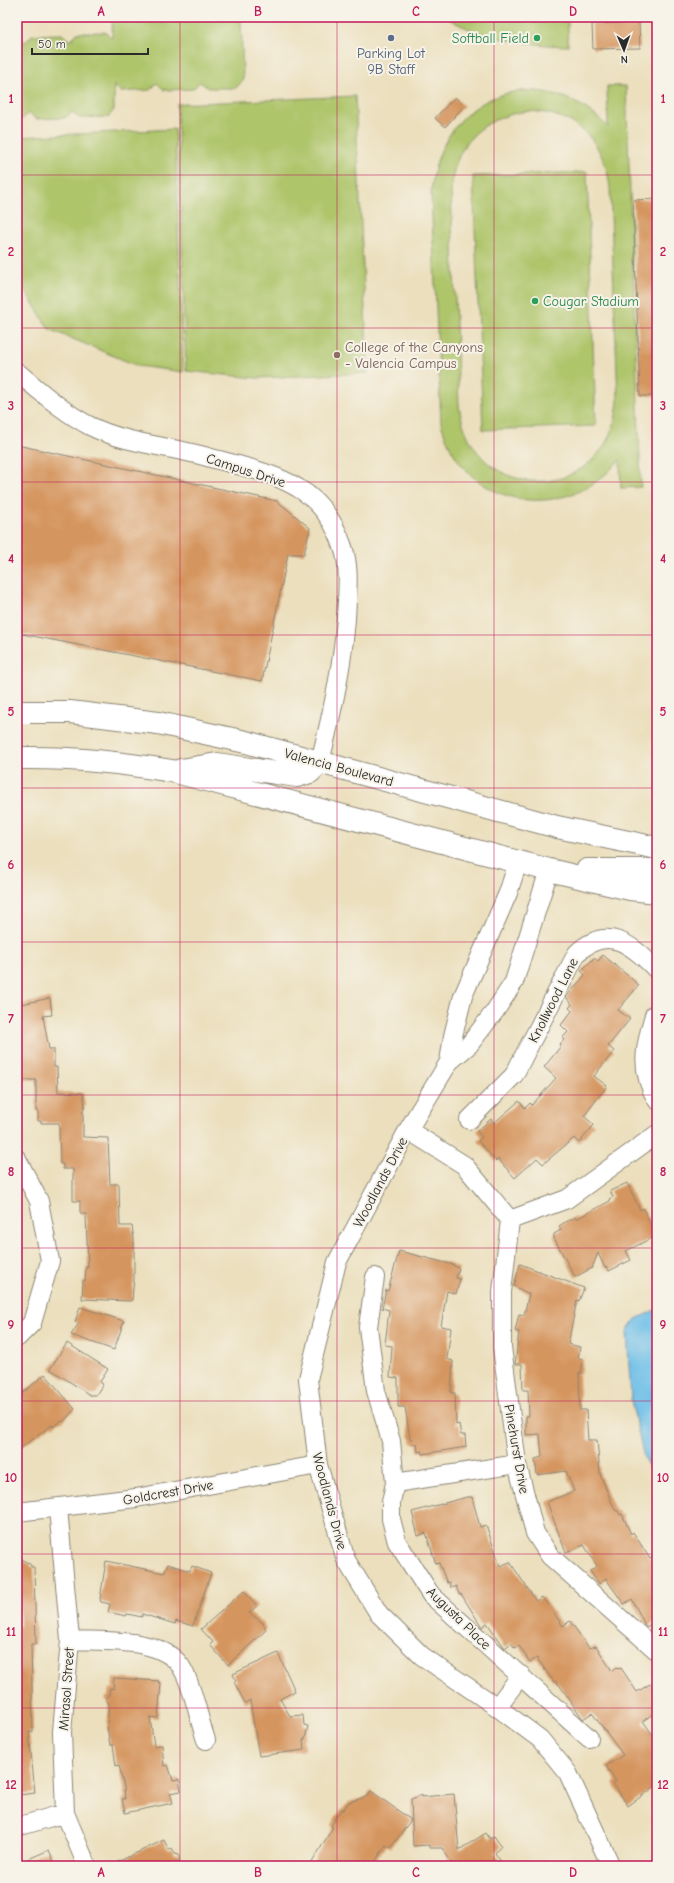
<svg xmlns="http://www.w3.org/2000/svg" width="674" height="1883" viewBox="0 0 674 1883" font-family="'Comic Neue',sans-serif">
	<rect width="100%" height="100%" fill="#f7f3e8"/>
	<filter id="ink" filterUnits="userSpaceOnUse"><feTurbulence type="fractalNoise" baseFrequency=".025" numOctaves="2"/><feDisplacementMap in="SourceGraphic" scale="8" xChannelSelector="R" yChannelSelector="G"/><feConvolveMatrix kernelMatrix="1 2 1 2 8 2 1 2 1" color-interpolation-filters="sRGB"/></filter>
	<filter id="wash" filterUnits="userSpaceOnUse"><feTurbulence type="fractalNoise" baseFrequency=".012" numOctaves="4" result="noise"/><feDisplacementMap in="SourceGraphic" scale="16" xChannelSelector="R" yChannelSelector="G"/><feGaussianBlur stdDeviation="0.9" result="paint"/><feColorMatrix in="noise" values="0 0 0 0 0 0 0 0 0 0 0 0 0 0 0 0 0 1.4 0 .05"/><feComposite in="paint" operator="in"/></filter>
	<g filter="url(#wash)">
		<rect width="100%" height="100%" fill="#ebdfbd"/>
		<path fill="#aec56a" stroke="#6c784a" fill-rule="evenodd" d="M112 17H241L243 80 236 88H208L200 82 193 89 164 90 157 83 150 90 121 92 114 85V110L108 117 79 118 72 112 65 118 36 119 29 113 21 120H17V36L26 42 32 35 62 34 70 41 77 33 105 32 112 38Z
			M446 17H568V46C530 45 479 39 446 17Z
			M607 86H626L641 487 621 488 620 459C581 509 508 515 465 469 453 456 446 440 441 423L431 193C438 95 539 56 608 127ZM528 111C576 113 604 140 610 187L618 400C612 505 472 510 459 405L451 192C453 145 481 117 528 111Z
			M355 96 368 373 256 378 186 371 177 104Z
			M175 129 183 372 138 366 49 329 17 278V137Z
			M587 172 596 426 483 430 473 176Z"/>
		<path fill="#6cbee8" stroke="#4c748a" d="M657 1309V1483L644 1458 631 1400 627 1331 636 1319Z"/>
		<g id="blocks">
			<path fill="#d5955e" d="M639 22 640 48 593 49 592 24Z
				M455 97 464 106 445 127 435 118Z
				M657 199V396H640L633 200Z
				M17 445 277 501 310 528 304 554H288L262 681 17 633Z
				M603 955 639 985 618 1010 630 1019 608 1046 614 1051 594 1076 607 1086 584 1116 594 1125 579 1143 574 1138 543 1164 537 1158 515 1178 498 1159 496 1161 478 1141 482 1137 477 1131 491 1119 494 1123 519 1101 525 1108 530 1103 532 1105 556 1078 544 1067 561 1046 559 1045 564 1040 562 1038 568 1032 561 1025 572 1011 569 1008 572 1004 566 997 585 975 581 971 594 958 598 961Z
				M50 998 52 1015 43 1016 49 1049H54V1067H57L58 1092 83 1093 85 1105 83 1111V1137L108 1138 110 1184H119L120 1226H132L134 1239V1278L132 1300 130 1301 82 1299 83 1281H85L86 1267 88 1268 86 1214H82L80 1212V1201H73V1169H63V1164H60L59 1123H41V1121H38V1111H36V1080H17V1005Z
				M627 1183 640 1210 643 1208 656 1236 626 1251 631 1260 609 1271 607 1267 605 1268 598 1253 592 1268 575 1277 554 1238V1234L561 1230 559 1226 565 1222 575 1217 576 1219 610 1201 609 1199 613 1197 610 1191Z
				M399 1251 454 1265V1266L459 1268 456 1278 460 1279 456 1294 447 1291 441 1326 451 1328 447 1359 453 1361 451 1393H455L456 1425 459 1424 461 1435H465L466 1447 423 1454 422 1451 418 1452 417 1444H412L411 1438H410L405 1407H398V1378L390 1377 392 1346 385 1345 389 1310 382 1308 386 1290 388 1291Z
				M520 1264 584 1288 579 1301 577 1300 568 1344 580 1347 578 1358 583 1359 581 1374 579 1373 580 1410H586L588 1440H597L600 1474 614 1508 616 1511H618L620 1515 622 1514 631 1534 633 1532 650 1559 657 1554V1621L646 1627 632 1599 624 1604 606 1579 599 1584 590 1571 597 1566 584 1545 566 1553 547 1502 574 1491 566 1471 537 1475 535 1459 542 1457 540 1434 526 1435V1416H529L528 1390H523L522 1364H515L519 1332 515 1331 519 1314 524 1315 529 1294 514 1286Z
				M80 1307 124 1321 114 1350 71 1335 79 1323 75 1322Z
				M67 1343 108 1369 100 1382 103 1384 96 1395H90L50 1369Z
				M45 1374 75 1409 64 1421 59 1422 53 1427 52 1425 17 1451V1398Z
				M467 1497H472L480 1527 486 1525 500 1566 510 1562 536 1601 542 1597 563 1626 570 1621 589 1648 596 1646 612 1671 617 1667 619 1669 621 1668 637 1692 650 1684 657 1694V1711L643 1721 657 1741V1785L628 1806 613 1783 616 1781 606 1766 623 1755 592 1713 583 1719 560 1686 555 1681 554 1682 537 1658 530 1662 519 1646 515 1648 511 1643 505 1648 487 1623 482 1627 461 1594H459L456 1586 451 1588 449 1582 447 1583 439 1563 436 1564 426 1533 418 1536 412 1512Z
				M17 1556 31 1565V1567H34L36 1644H31L33 1732H29L35 1793 20 1795 18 1784H17V1626H20L19 1599H17Z
				M106 1561 164 1573 168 1564 190 1571 192 1566 211 1573 193 1626 176 1621 175 1624 142 1614V1617L127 1614 126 1616 108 1612 110 1604 101 1602 100 1599Z
				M244 1591 257 1606 249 1613 263 1623 266 1630 228 1665 210 1645 213 1642 201 1629Z
				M278 1653 295 1691 280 1699 290 1716 303 1715 304 1725 308 1726 305 1739 303 1740 304 1750 259 1756 250 1700 245 1703 234 1682 236 1681 233 1674Z
				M114 1678 159 1681 158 1682 161 1683 158 1718 150 1717 154 1746 162 1745 164 1766 168 1765 173 1780 179 1779 181 1791 170 1793 173 1803 125 1813 122 1799H125L124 1787 119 1765 116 1766 113 1745H110L107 1727 109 1703 105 1699 109 1695 110 1688 113 1689Z
				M371 1791 411 1820 397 1839 390 1848 386 1845 372 1866H310L333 1827 331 1826 335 1820 334 1819 342 1809 343 1810 349 1802 366 1797Z
				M454 1794 459 1850 486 1833 490 1839 494 1836 501 1846 495 1853 504 1866H454L442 1848H429V1845L413 1846 411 1799 422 1795V1797Z
				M164 1840 169 1850 172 1848 175 1854 179 1855V1866H109Z
				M49 1850 56 1866H17V1864Z"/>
		</g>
	</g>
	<g filter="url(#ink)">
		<use href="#blocks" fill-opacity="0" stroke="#8b8574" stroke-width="1"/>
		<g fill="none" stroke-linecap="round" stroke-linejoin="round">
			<defs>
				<path id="minor" d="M17 372C40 391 63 412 90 426 124 443 167 446 204 456 235 465 271 471 298 488 320 501 335 523 343 547 349 564 348 583 347 601 345 656 333 709 320 762
					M549 870 514 982 495 1011 469 1045 449 1062 408 1130 337 1262 308 1379 318 1465 346 1560 379 1614 422 1656 497 1707 540 1739 568 1773 611 1866
					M657 1012 654 1015C645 1046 639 1070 657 1100
					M449 1062 453 1036 463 996 508 893 518 862
					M469 1120 514 1075 577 953C609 923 632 946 657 970
					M408 1130 464 1165 510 1220
					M17 1159 39 1201 50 1261 32 1323 17 1338
					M510 1220 502 1292V1347L517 1464 535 1533 550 1556 656 1650
					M510 1220 567 1199 657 1134
					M375 1277 368 1327 376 1391 391 1441 395 1483 391 1502V1519L397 1542 431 1595 589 1738
					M395 1483 517 1464
					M58 1508 70 1640 62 1732 65 1813 87 1866
					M17 1512 136 1498 318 1465
					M70 1640C103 1642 166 1636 183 1670 193 1687 199 1720 206 1740
					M497 1707 521 1675
					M17 1827 65 1813"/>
				<path id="major" d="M17 712H70L158 723 246 742 557 827 657 848
					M17 758C70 757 120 762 172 771L549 870 630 889 657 892
					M181 770 217 764 297 776 310 772 320 762
					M587 870H657"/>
			</defs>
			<use href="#minor" stroke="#8b8574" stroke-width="20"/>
			<use href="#major" stroke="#8b8574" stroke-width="24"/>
			<use href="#minor" stroke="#fff" stroke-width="18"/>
			<use href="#major" stroke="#fff" stroke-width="22"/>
		</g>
	</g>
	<path fill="none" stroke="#c2185b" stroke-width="1" stroke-opacity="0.55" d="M180 17V1866M337 17V1866M494 17V1866M17 175H657M17 328H657M17 482H657M17 635H657M17 788H657M17 942H657M17 1095H657M17 1248H657M17 1401H657M17 1554H657M17 1708H657"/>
	<circle fill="#5c6f8a" stroke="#f7f3e8" stroke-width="1.5" cx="391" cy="38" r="4"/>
	<g fill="#2e9e5b" stroke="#f7f3e8" stroke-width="1.5">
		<circle cx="537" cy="38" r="4"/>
		<circle cx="535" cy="301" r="4"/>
	</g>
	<circle fill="#8d6e63" stroke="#f7f3e8" stroke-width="1.5" cx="337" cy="355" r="4"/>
	<g text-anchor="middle" stroke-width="4" stroke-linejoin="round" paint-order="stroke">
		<g font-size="14" fill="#27864d" stroke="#f7f3e8" text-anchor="end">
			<text x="529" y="43">Softball Field</text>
			<text x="543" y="306" text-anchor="start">Cougar Stadium</text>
		</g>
		<g font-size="14" fill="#4e5e75" stroke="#f7f3e8">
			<text x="391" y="58">Parking Lot<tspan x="391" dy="16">9B Staff</tspan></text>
		</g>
		<g font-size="14" fill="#785e54" stroke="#f7f3e8" text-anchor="start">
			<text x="345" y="352">College of the Canyons<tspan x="345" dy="16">- Valencia Campus</tspan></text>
		</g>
		<g font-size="14" fill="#2b2b2b" stroke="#f7f3e8">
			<text transform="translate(246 470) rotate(18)" y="5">Campus Drive</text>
			<text transform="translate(339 767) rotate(15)" y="5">Valencia Boulevard</text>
			<text transform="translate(553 1000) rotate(-63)" y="5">Knollwood Lane</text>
			<text transform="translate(380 1182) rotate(-62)" y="5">Woodlands Drive</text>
			<text transform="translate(517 1449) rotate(80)" y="5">Pinehurst Drive</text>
			<text transform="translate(168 1492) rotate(-10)" y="5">Goldcrest Drive</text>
			<text transform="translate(330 1501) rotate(75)" y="5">Woodlands Drive</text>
			<text transform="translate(459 1618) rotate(44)" y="5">Augusta Place</text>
			<text transform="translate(66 1689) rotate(-86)" y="5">Mirasol Street</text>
		</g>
	</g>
	<rect width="674" height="1883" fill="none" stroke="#f7f3e8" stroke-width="44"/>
	<g transform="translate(624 50) rotate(178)" stroke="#f7f3e8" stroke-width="3" paint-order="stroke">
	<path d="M0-3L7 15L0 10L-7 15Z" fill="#2b2b2b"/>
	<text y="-6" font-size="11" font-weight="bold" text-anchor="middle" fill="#2b2b2b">N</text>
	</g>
	<path d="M32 48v6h116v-6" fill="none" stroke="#2b2b2b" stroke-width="2"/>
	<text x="38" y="48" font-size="12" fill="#2b2b2b" stroke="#f7f3e8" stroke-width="3" paint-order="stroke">50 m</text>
	<rect x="22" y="22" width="630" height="1839" fill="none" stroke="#c2185b" stroke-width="1.5"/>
	<g font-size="13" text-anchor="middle" font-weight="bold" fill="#c2185b">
		<text x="101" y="16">A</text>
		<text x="258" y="16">B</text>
		<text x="416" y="16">C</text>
		<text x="573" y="16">D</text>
		<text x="11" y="103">1</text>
		<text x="663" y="103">1</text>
		<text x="11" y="256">2</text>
		<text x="663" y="256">2</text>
		<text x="11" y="410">3</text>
		<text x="663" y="410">3</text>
		<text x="11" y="563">4</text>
		<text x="663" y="563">4</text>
		<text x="11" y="716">5</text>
		<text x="663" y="716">5</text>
		<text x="11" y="869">6</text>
		<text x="663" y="869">6</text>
		<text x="11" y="1023">7</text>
		<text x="663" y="1023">7</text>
		<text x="11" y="1176">8</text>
		<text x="663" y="1176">8</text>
		<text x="11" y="1329">9</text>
		<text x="663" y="1329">9</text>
		<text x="11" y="1482">10</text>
		<text x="663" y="1482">10</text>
		<text x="11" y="1636">11</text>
		<text x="663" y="1636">11</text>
		<text x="11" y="1789">12</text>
		<text x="663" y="1789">12</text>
		<text x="101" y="1877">A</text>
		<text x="258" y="1877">B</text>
		<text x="416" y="1877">C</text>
		<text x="573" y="1877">D</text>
	</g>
</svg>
